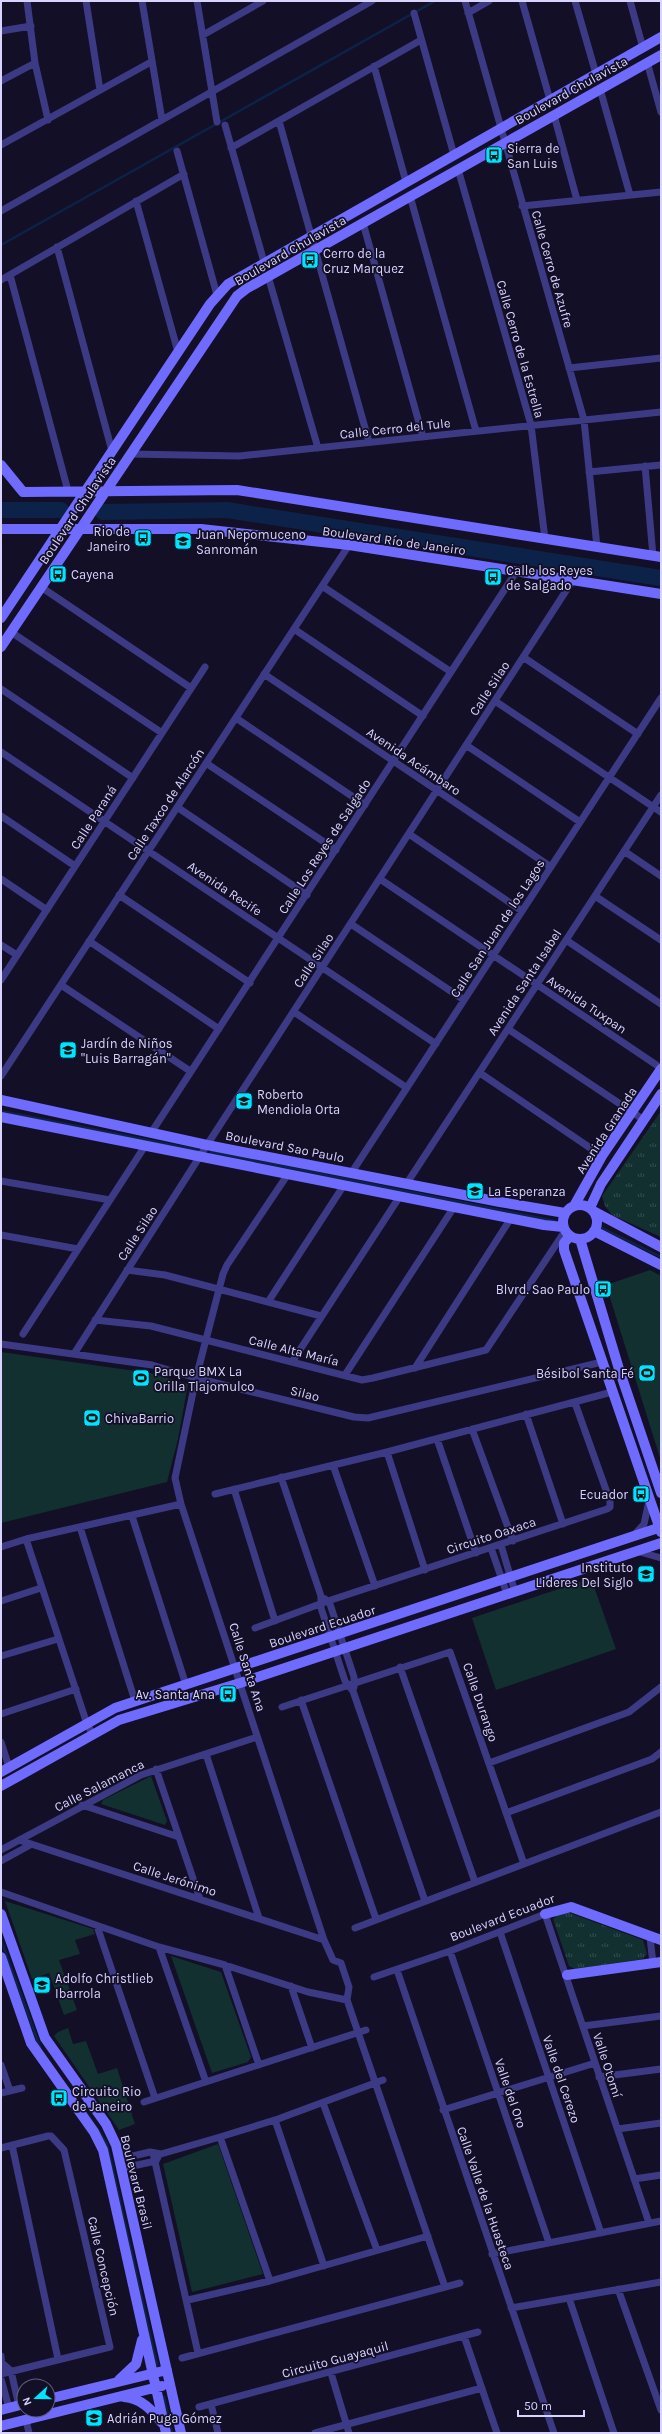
<svg xmlns="http://www.w3.org/2000/svg" width="662" height="2434" viewBox="0 0 662 2434" font-family="Karla,sans-serif">
	<defs>
		<pattern id="park-tufts" width="24" height="20" patternUnits="userSpaceOnUse"><rect width="24" height="20" fill="#12302f"/><path d="M3 7l-1-3M5 7V3M7 7l1-3M15 17l-1-3M17 17v-4M19 17l1-3" fill="none" stroke="#344d4e"/></pattern>
	</defs>
	<rect width="100%" height="100%" fill="#130f26"/>
	<path fill="#12302f" d="M650 1270 661 1276V1461L606 1285Z
		M1 1352 150 1373 188 1384 178 1439 167 1482 1 1523Z
		M591 1578 616 1649 496 1690 472 1618Z
		M151 1776 167 1821 165 1825 101 1804 103 1800Z
		M5 1901 93 1929 95 1934 75 1940 80 1954 59 1960 77 2010 64 2015 49 1973 32 1979Z
		M171 1956 221 1972 251 2057 248 2062 212 2073Z
		M68 2028 73 2044 86 2041 98 2074 117 2068 135 2124 119 2130 54 2036 58 2032Z
		M218 2144 263 2274 192 2292 163 2164Z"/>
	<path fill="url(#park-tufts)" d="M661 1111V1237L612 1215 605 1206 602 1196Z
		M567 1912 643 1940 647 1954 643 1959 575 1969 569 1966 553 1919 558 1915Z"/>
	<g fill="none" stroke-linecap="round" stroke-linejoin="round">
		<path stroke="#0c2248" stroke-width="2.5" d="M1 245 435 1
			M1 1111 198 1150
			M211 1152 555 1221
			M600 1227 661 1257
			M1 1940 40 2047
			M80 2103 107 2144 157 2365
			M164 2397 172 2433"/>
		<path stroke="#0c2248" stroke-width="16" d="M1 510H61
			M103 512 227 510 661 578"/>
		<path stroke="#3d3a85" stroke-width="7" d="M27 1 35 63 48 120
			M86 1 100 90
			M142 1 162 120
			M197 1 217 122
			M465 1 584 420 597 547
			M522 1 550 100
			M575 1 596 74
			M630 1 643 48
			M414 13 454 155
			M468 13 489 1
			M1 31 31 26
			M203 35 263 1
			M647 62 661 112
			M374 66 406 182
			M1 81 35 63
			M600 89 630 195
			M554 115 577 200
			M279 121 369 442
			M225 125 264 262
			M1 145 151 62
			M231 148 421 40
			M177 151 217 295
			M458 169 531 425 545 539
			M410 196 476 431
			M136 201 178 352
			M522 206 661 192
			M1 211 372 1
			M363 223 423 437
			M57 247 112 451
			M10 275 68 491
			M268 276 318 448
			M1 280 184 174
			M569 368 661 358
			M130 454 239 456 661 412
			M645 466 653 556
			M589 472 661 465
			M322 586 451 672
			M41 587 191 688
			M294 629 423 716
			M11 632 162 733
			M523 657 638 734
			M264 674 551 867
			M1 689 133 778
			M495 701 661 812
			M236 718 365 805
			M466 745 580 822
			M1 752 436 1044
			M206 763 336 850
			M177 807 307 895
			M1 816 75 866
			M409 834 522 911
			M624 851 661 876
			M1 879 47 910
			M380 879 661 1068
			M119 895 250 983
			M595 896 661 940
			M351 924 464 1000
			M566 940 661 1004
			M89 941 219 1029
			M1 945 17 955
			M1 980 205 667
			M61 985 190 1071
			M294 1012 407 1088
			M508 1029 644 1120
			M480 1073 602 1156
			M1 1076 349 545
			M151 1133 516 572
			M352 1172 661 698
			M288 1174 227 1265 223 1274 196 1378 175 1478 181 1504 324 1940 333 1960 341 1963 349 1987 347 2000 445 2287
			M1 1181 110 1200
			M407 1183 661 795
			M1 1235 78 1249
			M127 1270 165 1275 321 1316
			M268 1302 344 1185
			M95 1320 151 1326 362 1380 373 1378 486 1350 565 1231
			M23 1334 145 1146
			M1 1344 152 1365 196 1378 354 1417 368 1418 602 1362
			M74 1354 207 1145 573 580
			M292 1362 400 1196
			M415 1368 511 1218
			M345 1375 454 1207
			M526 1414 563 1524
			M472 1429 513 1541
			M437 1439 476 1553
			M387 1452 425 1570
			M333 1465 375 1586
			M281 1477 321 1596V1608L345 1681 353 1691 425 1901
			M234 1489 275 1621
			M215 1494 387 1452 612 1392
			M132 1516 186 1685
			M80 1527 135 1701
			M635 1534 644 1524 649 1501
			M26 1539 87 1724 93 1735
			M501 1545 515 1592
			M1 1547 26 1539 181 1504
			M491 1548 507 1594
			M640 1552 661 1558
			M325 1599 330 1604 354 1677V1687
			M1 1601 41 1588
			M255 1628 328 1601 607 1509 610 1507V1501L575 1403
			M1 1656 58 1639
			M400 1667 475 1882
			M301 1700 376 1919
			M282 1707 450 1652 524 1864
			M1 1714 76 1689
			M1 1742 9 1767
			M206 1754 259 1918
			M489 1763 629 1712 661 1687
			M156 1769 200 1899
			M82 1805 179 1837
			M506 1813 652 1759 661 1752
			M19 1840 324 1940
			M1 1850 141 1775 257 1737
			M1 1861 30 1845
			M1 1892 159 1947 225 1965 308 1992 347 2000
			M97 1926 155 2098
			M355 1928 661 1812
			M500 1932 601 2233
			M650 1938 653 1963
			M159 1947 206 2082
			M450 1951 549 2243
			M225 1965 259 2065
			M397 1970 554 2433
			M374 1977 450 1951 545 1914 649 2223
			M291 1986 312 2048
			M583 2026 661 2016
			M1 2065 10 2091
			M599 2077 661 2069
			M1 2093 22 2088
			M144 2102 366 2030
			M323 2103 377 2250
			M443 2110 595 2063
			M275 2120 324 2266
			M618 2129 661 2123
			M220 2137 270 2281
			M12 2145 58 2359
			M1 2148 48 2136H51L64 2150 110 2347 1 2374
			M153 2153 198 2353
			M120 2159 150 2152 161 2154 220 2137 278 2119 383 2080
			M123 2168 156 2161 158 2157
			M634 2179 661 2175
			M492 2254 661 2221
			M618 2289 661 2410
			M569 2298 614 2433
			M188 2300 270 2281 428 2236
			M511 2308 661 2282
			M464 2336 497 2433
			M1 2356 2 2368
			M182 2358 460 2283
			M3 2364 11 2371 19 2406
			M331 2373 349 2433
			M1 2379 9 2408
			M211 2404 218 2433
			M199 2407 478 2332
			M26 2420 29 2433
			M315 2433 482 2388"/>
		<path stroke="#6f6bff" stroke-width="10" d="M1 465 23 492 237 490 661 557
			M1 529H201L349 545 661 594
			M1 618 210 304 228 284 661 37
			M1 647 237 296 246 289 661 55
			M1 1100 207 1145 500 1202 565 1213
			M1 1117 544 1225 563 1227
			M563 1222a17 17 0 1 1 34 0a17 17 0 1 1-34 0Z
			M574 1206 602 1156 661 1069
			M590 1208 601 1184 661 1094
			M593 1211 661 1247
			M594 1231 661 1265
			M570 1236 564 1243V1250L661 1532
			M580 1239 619 1369 661 1493
			M1 1772 115 1708 661 1527
			M1 1786 119 1720 240 1683 661 1543
			M1 1914 45 2038 106 2124 116 2145 181 2433
			M545 1914 571 1907 661 1940
			M1 1957 31 2043 94 2132 103 2150 166 2433
			M567 1975 661 1962
			M119 2380 136 2364 142 2340
			M124 2397C141 2398 152 2410 162 2423
			M48 2399 167 2370
			M1 2410 24 2404
			M1 2426 162 2386"/>
	</g>
	<defs>
		<symbol id="bus-square" viewBox="-11 -11 22 22"><rect x="-9" y="-9" width="18" height="18" rx="4" fill="#00e5ff" stroke="#130f26"/><path d="M-5-6H5V4H4V6H2V4H-2V6H-4V4H-5ZM-3.5-4V0h7V-4ZM-3.5 1.2v1.5H-2V1.2ZM2 1.2v1.5H3.5V1.2Z" fill="#111"/></symbol>
		<symbol id="school-square" viewBox="-11 -11 22 22"><rect x="-9" y="-9" width="18" height="18" rx="4" fill="#00e5ff" stroke="#130f26"/><path d="M0-5L7-2L0 1L-7-2ZM-4 1L0 2.5L4 1V4Q0 6-4 4Z" fill="#111"/></symbol>
		<symbol id="stadium-square" viewBox="-11 -11 22 22"><rect x="-9" y="-9" width="18" height="18" rx="4" fill="#00e5ff" stroke="#130f26"/><path d="M0-5a6.5 5 0 1 0 0 10a6.5 5 0 1 0 0-10ZM-3.5-1.8h7v3.6h-7Z" fill="#111"/></symbol>
	</defs>
	<g fill-rule="evenodd">
		<use href="#bus-square" x="484" y="145" width="20" height="20"/>
		<use href="#bus-square" x="300" y="250" width="20" height="20"/>
		<use href="#bus-square" x="133" y="528" width="20" height="20"/>
		<use href="#school-square" x="173" y="531" width="20" height="20"/>
		<use href="#bus-square" x="48" y="564" width="20" height="20"/>
		<use href="#bus-square" x="483" y="567" width="20" height="20"/>
		<use href="#school-square" x="58" y="1040" width="20" height="20"/>
		<use href="#school-square" x="234" y="1091" width="20" height="20"/>
		<use href="#school-square" x="465" y="1181" width="20" height="20"/>
		<use href="#bus-square" x="593" y="1279" width="20" height="20"/>
		<use href="#stadium-square" x="637" y="1363" width="20" height="20"/>
		<use href="#stadium-square" x="131" y="1368" width="20" height="20"/>
		<use href="#stadium-square" x="82" y="1408" width="20" height="20"/>
		<use href="#bus-square" x="631" y="1484" width="20" height="20"/>
		<use href="#school-square" x="636" y="1564" width="20" height="20"/>
		<use href="#bus-square" x="218" y="1684" width="20" height="20"/>
		<use href="#school-square" x="32" y="1975" width="20" height="20"/>
		<use href="#bus-square" x="49" y="2088" width="20" height="20"/>
		<use href="#school-square" x="84" y="2408" width="20" height="20"/>
	</g>
	<g text-anchor="middle" stroke-width="3.5" stroke-linejoin="round" paint-order="stroke">
		<g font-size="13" fill="#d9d4ff" stroke="#130f26">
			<text transform="translate(571 90) rotate(-29)" y="5">Boulevard Chulavista</text>
			<text transform="translate(290 250) rotate(-30)" y="5">Boulevard Chulavista</text>
			<text transform="translate(553 269) rotate(74)" y="5">Calle Cerro de Azufre</text>
			<text transform="translate(521 349) rotate(74)" y="5">Calle Cerro de la Estrella</text>
			<text transform="translate(395 428) rotate(-6)" y="5">Calle Cerro del Tule</text>
			<text transform="translate(77 510) rotate(-56)" y="5">Boulevard Chulavista</text>
			<text transform="translate(394 540) rotate(8)" y="5">Boulevard Río de Janeiro</text>
			<text transform="translate(489 688) rotate(-57)" y="5">Calle Silao</text>
			<text transform="translate(414 761) rotate(34)" y="5">Avenida Acámbaro</text>
			<text transform="translate(165 804) rotate(-57)" y="5">Calle Taxco de Alarcón</text>
			<text transform="translate(93 817) rotate(-57)" y="5">Calle Paraná</text>
			<text transform="translate(324 846) rotate(-57)" y="5">Calle Los Reyes de Salgado</text>
			<text transform="translate(225 888) rotate(34)" y="5">Avenida Recife</text>
			<text transform="translate(497 928) rotate(-57)" y="5">Calle San Juan de los Lagos</text>
			<text transform="translate(313 960) rotate(-57)" y="5">Calle Silao</text>
			<text transform="translate(524 982) rotate(-57)" y="5">Avenida Santa Isabel</text>
			<text transform="translate(587 1004) rotate(34)" y="5">Avenida Tuxpan</text>
			<text transform="translate(606 1130) rotate(-57)" y="5">Avenida Granada</text>
			<text transform="translate(285 1146) rotate(11)" y="5">Boulevard Sao Paulo</text>
			<text transform="translate(137 1233) rotate(-57)" y="5">Calle Silao</text>
			<text transform="translate(294 1350) rotate(14)" y="5">Calle Alta María</text>
			<text transform="translate(305 1393) rotate(14)" y="5">Silao</text>
			<text transform="translate(491 1535) rotate(-18)" y="5">Circuito Oaxaca</text>
			<text transform="translate(322 1626) rotate(-18)" y="5">Boulevard Ecuador</text>
			<text transform="translate(248 1667) rotate(72)" y="5">Calle Santa Ana</text>
			<text transform="translate(481 1702) rotate(71)" y="5">Calle Durango</text>
			<text transform="translate(99 1785) rotate(-27)" y="5">Calle Salamanca</text>
			<text transform="translate(175 1878) rotate(18)" y="5">Calle Jerónimo</text>
			<text transform="translate(502 1917) rotate(-21)" y="5">Boulevard Ecuador</text>
			<text transform="translate(608 2065) rotate(72)" y="5">Valle Otomí</text>
			<text transform="translate(562 2079) rotate(71)" y="5">Valle del Cerezo</text>
			<text transform="translate(511 2093) rotate(71)" y="5">Valle del Oro</text>
			<text transform="translate(137 2182) rotate(76)" y="5">Boulevard Brasil</text>
			<text transform="translate(486 2198) rotate(71)" y="5">Calle Valle de la Huasteca</text>
			<text transform="translate(104 2266) rotate(77)" y="5">Calle Concepción</text>
			<text transform="translate(335 2359) rotate(-15)" y="5">Circuito Guayaquil</text>
		</g>
		<g font-size="13" fill="#d9d4ff" stroke="#130f26" text-anchor="start">
			<text x="507" y="153">Sierra de<tspan x="507" dy="15">San Luis</tspan></text>
			<text x="323" y="258">Cerro de la<tspan x="323" dy="15">Cruz Marquez</tspan></text>
			<text x="130" y="536" text-anchor="end">Rio de<tspan x="130" dy="15">Janeiro</tspan></text>
			<text x="196" y="539">Juan Nepomuceno<tspan x="196" dy="15">Sanromán</tspan></text>
			<text x="506" y="575">Calle los Reyes<tspan x="506" dy="15">de Salgado</tspan></text>
			<text x="71" y="579">Cayena</text>
			<text x="81" y="1048">Jardín de Niños<tspan x="81" dy="15">"Luis Barragán"</tspan></text>
			<text x="257" y="1099">Roberto<tspan x="257" dy="15">Mendiola Orta</tspan></text>
			<text x="488" y="1196">La Esperanza</text>
			<text x="590" y="1294" text-anchor="end">Blvrd. Sao Paulo</text>
			<text x="154" y="1376">Parque BMX La<tspan x="154" dy="15">Orilla Tlajomulco</tspan></text>
			<text x="634" y="1378" text-anchor="end">Bésibol Santa Fé</text>
			<text x="105" y="1423">ChivaBarrio</text>
			<text x="628" y="1499" text-anchor="end">Ecuador</text>
			<text x="633" y="1572" text-anchor="end">Instituto<tspan x="633" dy="15">Lideres Del Siglo</tspan></text>
			<text x="215" y="1699" text-anchor="end">Av. Santa Ana</text>
			<text x="55" y="1983">Adolfo Christlieb<tspan x="55" dy="15">Ibarrola</tspan></text>
			<text x="72" y="2096">Circuito Rio<tspan x="72" dy="15">de Janeiro</tspan></text>
			<text x="107" y="2423">Adrián Puga Gómez</text>
		</g>
	</g>
	<rect width="662" height="2434" fill="none" stroke="#d9d4ff" stroke-width="4"/>
	<g transform="translate(36 2398) rotate(249)"><circle r="19" fill="#130f26" stroke="#625e7d"/>
	<path d="M0-3L7 15L0 10L-7 15Z" fill="#00e5ff"/>
	<text y="-6" font-size="11" font-weight="bold" text-anchor="middle" fill="#d9d4ff">N</text>
	</g>
	<path d="M518 2410v6h66v-6" fill="none" stroke="#d9d4ff" stroke-width="2"/>
	<text x="524" y="2410" font-size="12" fill="#d9d4ff" stroke="#130f26" stroke-width="3" paint-order="stroke">50 m</text>
</svg>
